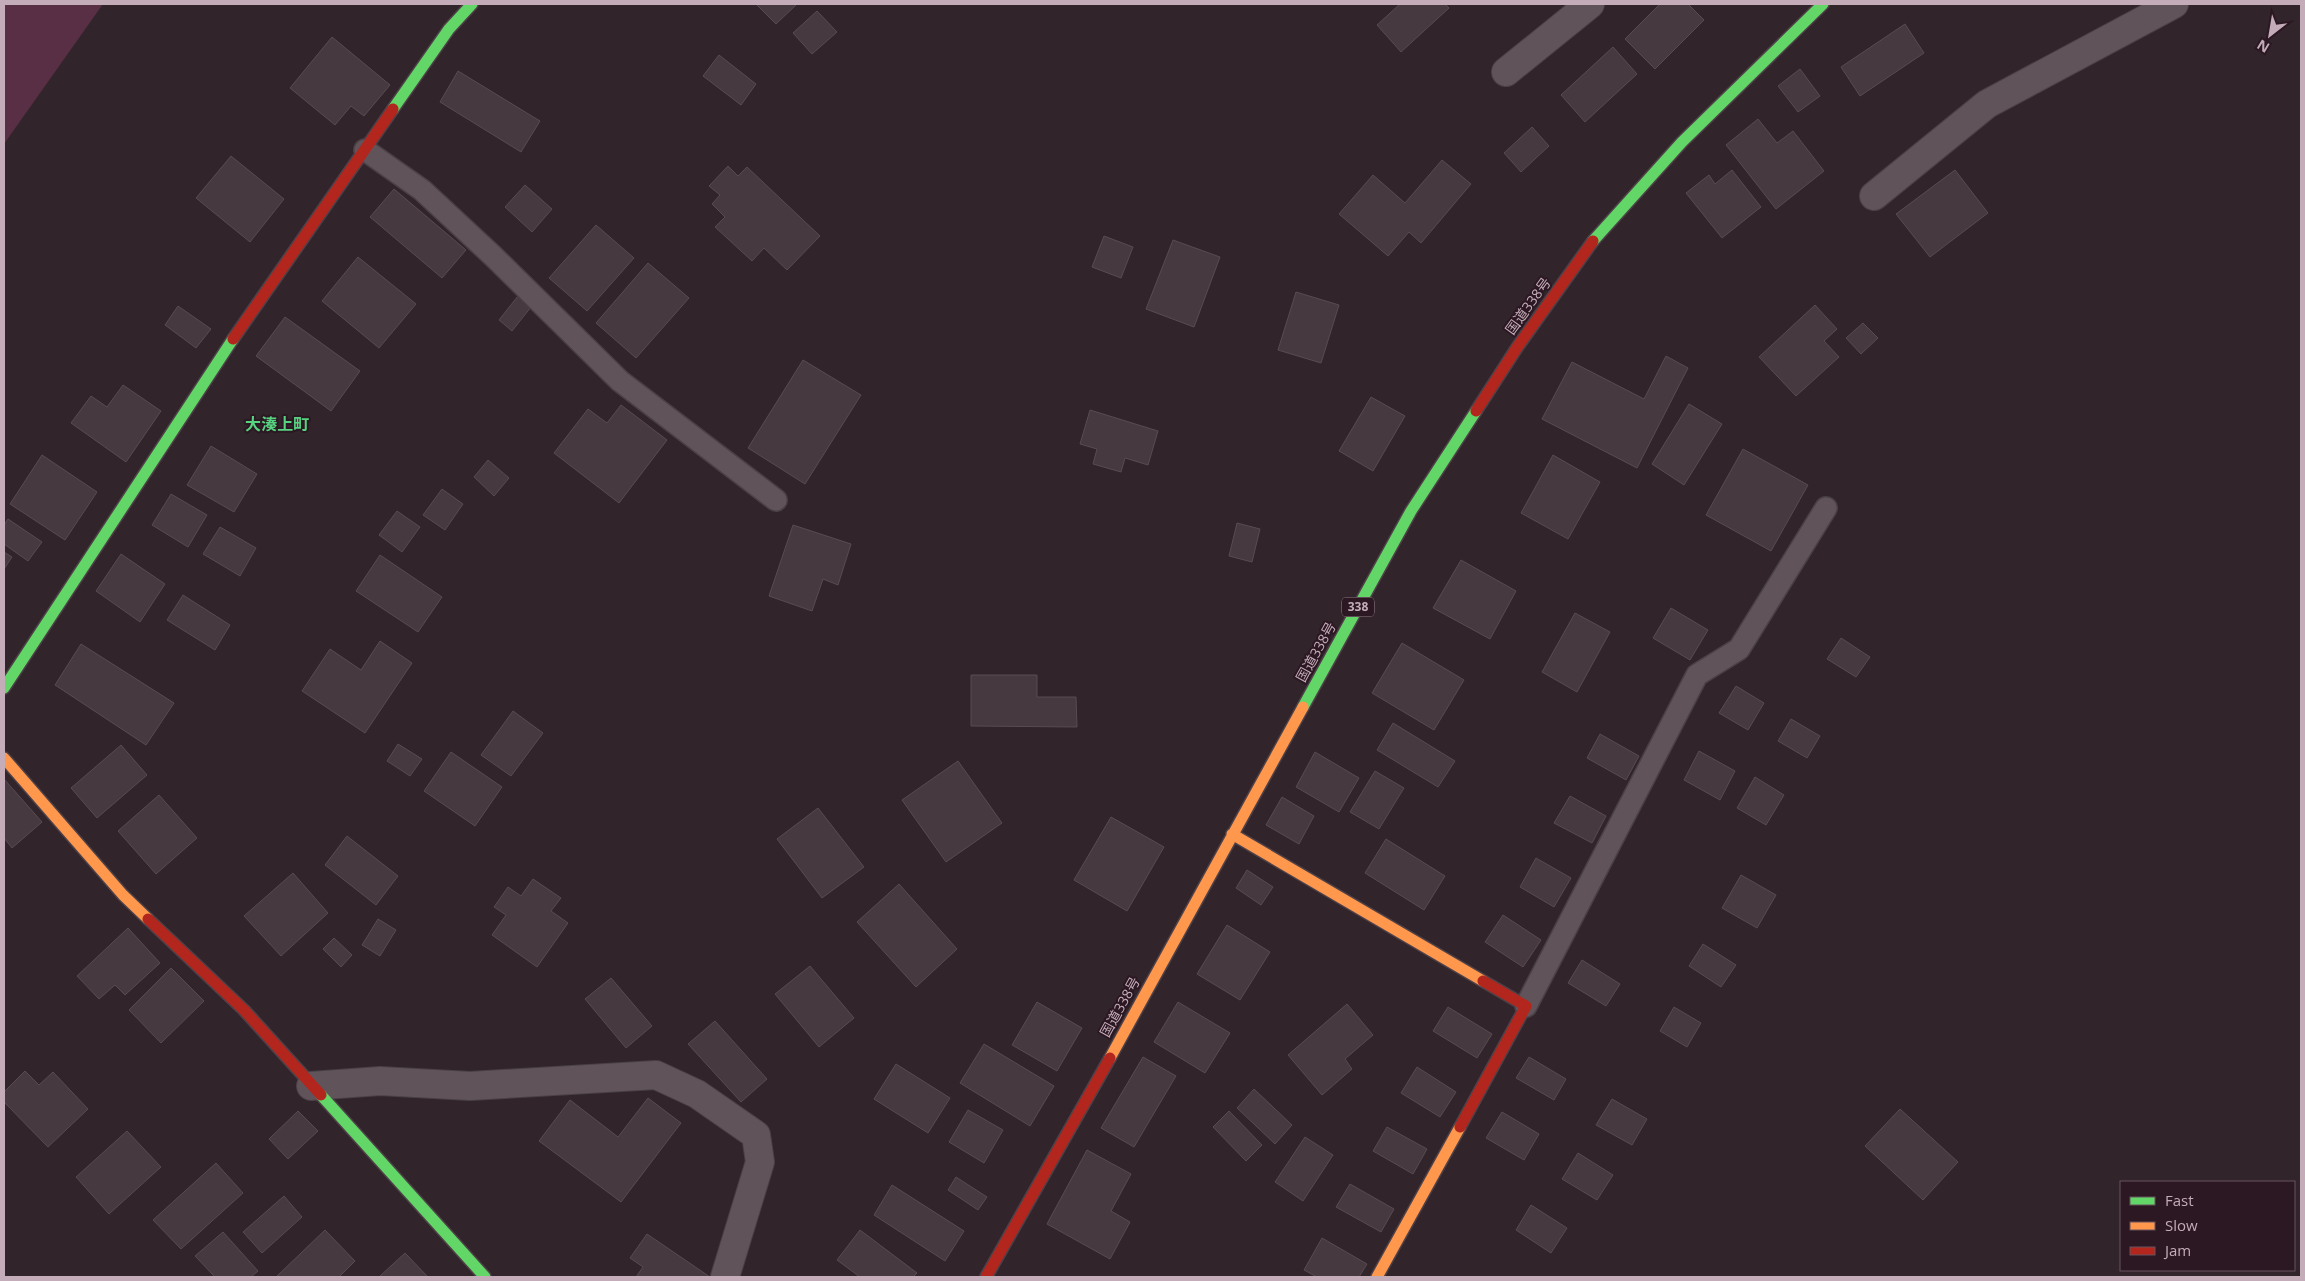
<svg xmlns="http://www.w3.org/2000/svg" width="2305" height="1281" viewBox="0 0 2305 1281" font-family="'Open Sans','Noto Sans JP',sans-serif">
	<rect width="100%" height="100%" fill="#31242b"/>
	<path fill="#582f44" d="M4 4H103L4 144Z"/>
	<path fill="#463a40" stroke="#5a4b52" d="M756 4H797L776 24Z
		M1400 4H1445L1449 8 1401 52 1377 25Z
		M1660 4H1688L1704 20 1655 69 1625 39Z
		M817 11 837 32 812 54 793 33Z
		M1905 24 1924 53 1860 96 1841 67Z
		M332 37 390 85 364 116 351 106 335 125 290 88Z
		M1613 47 1637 74 1585 122 1561 95Z
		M719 55 756 84 741 105 703 76Z
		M1800 69 1820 96 1798 112 1778 86Z
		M458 71 540 121 521 152 440 102Z
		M1758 119 1777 143 1793 131 1824 171 1776 209 1726 145Z
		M1532 127 1549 146 1521 172 1504 153Z
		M231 156 284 199 250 242 196 198Z
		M1442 160 1471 184 1421 243 1409 232 1388 256 1339 214 1373 175 1405 203Z
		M728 166 738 176 747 167 820 236 787 270 764 248 752 261 715 227 725 217 712 204 720 195 709 186Z
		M1732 170 1761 207 1722 238 1686 193 1709 175 1715 184Z
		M1955 170 1988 213 1930 257 1896 214Z
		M525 185 552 209 532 232 505 207Z
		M394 189 466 250 442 278 370 217Z
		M596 225 634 258 587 311 549 278Z
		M1104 236 1133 247 1121 278 1092 267Z
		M1173 240 1220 257 1194 327 1146 309Z
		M358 257 416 304 379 348 322 301Z
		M648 263 689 298 636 358 596 323Z
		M1296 292 1339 305 1321 363 1278 350Z
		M518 296 531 307 512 331 499 320Z
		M1815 305 1837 329 1824 341 1839 357 1796 396 1759 357Z
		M178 306 211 329 196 348 165 325Z
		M285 317 360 371 331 411 256 356Z
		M1863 323 1878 338 1861 354 1846 338Z
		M1666 356 1688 368 1637 468 1542 419 1572 362 1644 399Z
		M803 360 861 395 805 484 748 448Z
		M123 385 161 411 126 462 71 423 91 396 107 407Z
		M1371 397 1405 416 1373 471 1339 451Z
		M1689 404 1722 424 1684 485 1652 464Z
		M621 405 667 440 619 503 554 453 588 409 607 423Z
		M1090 410 1158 431 1148 465 1125 458 1121 472 1093 464 1097 449 1080 444Z
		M211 446 257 474 234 512 187 485Z
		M1743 449 1808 485 1771 551 1706 515Z
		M42 455 97 492 65 540 10 504Z
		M1553 455 1600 482 1568 539 1521 513Z
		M488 460 509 478 494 496 474 477Z
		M442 489 463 504 445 530 423 515Z
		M171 494 207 515 188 547 152 525Z
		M397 511 420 527 402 552 379 535Z
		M8 519 42 542 28 561 4 544V525Z
		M1237 523 1260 529 1252 562 1229 556Z
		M793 525 851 544 838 585 823 579 812 611 769 596Z
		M220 527 256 548 240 576 203 554Z
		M4 552 12 557 4 569Z
		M121 554 165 584 140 622 96 591Z
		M380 555 442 597 418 632 356 591Z
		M1461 560 1516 591 1490 639 1433 608Z
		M183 595 230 625 215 650 167 620Z
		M1671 608 1708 630 1690 660 1653 638Z
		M1575 613 1610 632 1577 692 1542 672Z
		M1841 638 1870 657 1856 677 1827 659Z
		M380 641 412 663 365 733 302 691 330 649 361 670Z
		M1402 643 1464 680 1434 730 1372 693Z
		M81 644 174 703 146 745 55 685Z
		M971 675H1037V697H1076L1077 727 971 726Z
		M1736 686 1764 703 1748 730 1719 713Z
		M513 711 543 733 511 776 481 755Z
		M1791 719 1820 736 1807 758 1778 741Z
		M1393 723 1455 761 1438 787 1377 750Z
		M1600 734 1639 756 1626 780 1587 758Z
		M398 744 422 759 410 776 387 761Z
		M121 745 147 775 97 818 71 788Z
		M1699 751 1735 771 1720 800 1684 780Z
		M451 752 502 787 475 826 424 791Z
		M1315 752 1359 778 1339 812 1296 787Z
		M958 761 1002 823 946 862 902 800Z
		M1375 771 1404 788 1379 829 1350 812Z
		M1755 777 1784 795 1766 825 1737 808Z
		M4 779 42 822 12 848 4 838Z
		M159 795 197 838 156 874 118 831Z
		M1570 796 1606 816 1592 843 1554 823Z
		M1282 797 1314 816 1299 844 1266 825Z
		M818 808 864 867 822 898 777 839Z
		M1111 817 1164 847 1127 911 1074 880Z
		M347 836 398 876 376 905 325 865Z
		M1386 839 1445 876 1424 910 1365 873Z
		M1536 858 1571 878 1554 907 1520 887Z
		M1247 870 1273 887 1261 905 1236 888Z
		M293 873 328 913 281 956 244 916Z
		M1741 875 1776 895 1757 928 1722 908Z
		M533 879 561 898 551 911 568 923 537 967 492 935 506 915 494 907 508 887 521 896Z
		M899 884 957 949 916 987 857 922Z
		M1503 915 1541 940 1523 967 1485 942Z
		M378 919 396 930 380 956 362 945Z
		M1227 925 1270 952 1240 1000 1197 974Z
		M128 928 160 963 125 995 115 985 99 999 77 976Z
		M334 938 352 955 341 967 323 949Z
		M1703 944 1736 965 1721 987 1689 966Z
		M1582 960 1620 984 1606 1006 1568 983Z
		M810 966 854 1018 819 1047 775 994Z
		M171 968 204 1001 161 1043 129 1010Z
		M611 978 652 1026 626 1048 585 999Z
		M1037 1002 1082 1028 1057 1071 1012 1045Z
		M1178 1002 1230 1033 1205 1073 1154 1042Z
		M1347 1004 1373 1035 1345 1059 1352 1069 1322 1095 1288 1055Z
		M1448 1007 1492 1034 1477 1058 1433 1031Z
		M1674 1007 1701 1023 1687 1047 1660 1031Z
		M715 1021 767 1079 741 1102 688 1044Z
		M984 1044 1054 1086 1030 1126 960 1083Z
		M1143 1057 1176 1076 1134 1147 1101 1128Z
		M1529 1057 1566 1079 1554 1100 1516 1078Z
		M896 1064 950 1098 928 1133 874 1099Z
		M1417 1067 1456 1092 1440 1117 1401 1093Z
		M25 1071 39 1085 53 1072 88 1109 48 1147 4 1102V1092Z
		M1254 1089 1292 1125 1275 1144 1237 1108Z
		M648 1098 681 1123 621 1202 539 1141 570 1100 618 1137Z
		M1612 1099 1647 1119 1632 1145 1596 1125Z
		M1900 1109 1958 1162 1923 1200 1865 1146Z
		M968 1110 1003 1130 984 1163 949 1142Z
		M298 1111 318 1131 288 1159 269 1139Z
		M1229 1111 1262 1145 1246 1161 1213 1127Z
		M1502 1112 1539 1134 1524 1160 1486 1138Z
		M1387 1127 1427 1149 1413 1174 1373 1151Z
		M127 1131 161 1167 109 1214 76 1177Z
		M1305 1137 1333 1155 1303 1201 1275 1182Z
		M1087 1150 1131 1174 1111 1211 1130 1222 1110 1259 1047 1224Z
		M1578 1153 1613 1175 1597 1200 1562 1179Z
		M216 1163 243 1193 181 1249 153 1220Z
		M956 1177 987 1197 978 1210 948 1190Z
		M1350 1184 1394 1209 1381 1232 1336 1207Z
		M892 1185 964 1231 945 1261 874 1215Z
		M284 1196 302 1217 262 1253 243 1232Z
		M1531 1205 1567 1228 1551 1253 1516 1230Z
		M325 1230 355 1261 339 1277H276Z
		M860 1230 917 1273 913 1277H860L837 1260Z
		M223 1232 258 1271 251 1277H215L195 1256Z
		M647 1234 710 1277H636L643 1267 630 1258Z
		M1322 1238 1367 1264 1359 1277H1317L1304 1270Z
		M405 1253 428 1277H379Z"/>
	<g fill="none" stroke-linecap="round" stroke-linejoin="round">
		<defs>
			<path id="lane" d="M365 150 422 190 493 256 620 381 776 500
				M1526 1006 1697 675 1739 649 1826 508"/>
			<path id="street" d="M1506 72 1590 4
				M1874 196 1987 104 2174 4
				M311 1086 380 1081 470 1086 656 1075 697 1094 756 1135 760 1162 725 1277"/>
			<path id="fast" d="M393 109 449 29 472 4
				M1593 241 1682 142 1823 4
				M4 688 233 339
				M1303 707 1411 511 1476 411
				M321 1095 485 1277"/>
			<path id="slow" d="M4 758 123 895 148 919
				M1232 834 1483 981
				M1110 1058 1303 707
				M1377 1277 1460 1127"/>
			<path id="jam" d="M233 339 393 109
				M1476 411 1518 346 1593 241
				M148 919 244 1010 321 1095
				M1460 1127 1526 1006 1483 981
				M986 1277 1110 1058"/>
		</defs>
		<use href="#lane" stroke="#4a4046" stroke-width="24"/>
		<use href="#street" stroke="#4a4046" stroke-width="30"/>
		<use href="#fast" stroke="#4e4148" stroke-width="14"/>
		<use href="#slow" stroke="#4e4148" stroke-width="14"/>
		<use href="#jam" stroke="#4e4148" stroke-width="14"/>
		<use href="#lane" stroke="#60545a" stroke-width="21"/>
		<use href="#street" stroke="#60545a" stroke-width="28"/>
		<use href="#fast" stroke="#63d668" stroke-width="11"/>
		<use href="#slow" stroke="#ff974d" stroke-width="11"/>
		<use href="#jam" stroke="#b3261e" stroke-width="11"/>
	</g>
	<g text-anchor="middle" stroke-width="4" stroke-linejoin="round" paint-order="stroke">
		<rect fill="#2b1822" stroke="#96808b" stroke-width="1" x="1342" y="597.5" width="32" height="19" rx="4"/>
		<g font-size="12" font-weight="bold" fill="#c4acb8">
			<text x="1358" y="611">338</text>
		</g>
		<g font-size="14" fill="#c4acb8" stroke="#2b1822">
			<text transform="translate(1528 306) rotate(-54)" y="5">国道338号</text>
			<text transform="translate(1316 652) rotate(-61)" y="5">国道338号</text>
			<text transform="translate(1120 1007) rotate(-61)" y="5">国道338号</text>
		</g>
		<g font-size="16" font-weight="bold" fill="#57d481" stroke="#2b1822">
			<text x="277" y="430">大湊上町</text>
		</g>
	</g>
	<rect width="2305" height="1281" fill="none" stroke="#c4acb8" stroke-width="10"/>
	<rect x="2120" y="1181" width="175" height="90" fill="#2b1822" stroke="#68535e"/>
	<rect x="2130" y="1197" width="25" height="8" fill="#63d668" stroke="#68535e"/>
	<text x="2165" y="1206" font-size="15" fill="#c4acb8">Fast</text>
	<rect x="2130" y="1222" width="25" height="8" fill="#ff974d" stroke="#68535e"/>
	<text x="2165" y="1231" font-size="15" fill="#c4acb8">Slow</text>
	<rect x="2130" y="1247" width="25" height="8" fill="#b3261e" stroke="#68535e"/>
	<text x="2165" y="1256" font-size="15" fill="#c4acb8">Jam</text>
	<g transform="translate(2270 35) rotate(211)" stroke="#2b1822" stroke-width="4" paint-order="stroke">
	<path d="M0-4L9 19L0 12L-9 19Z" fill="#c4acb8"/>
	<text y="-8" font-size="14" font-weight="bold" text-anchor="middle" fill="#c4acb8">N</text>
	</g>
</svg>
